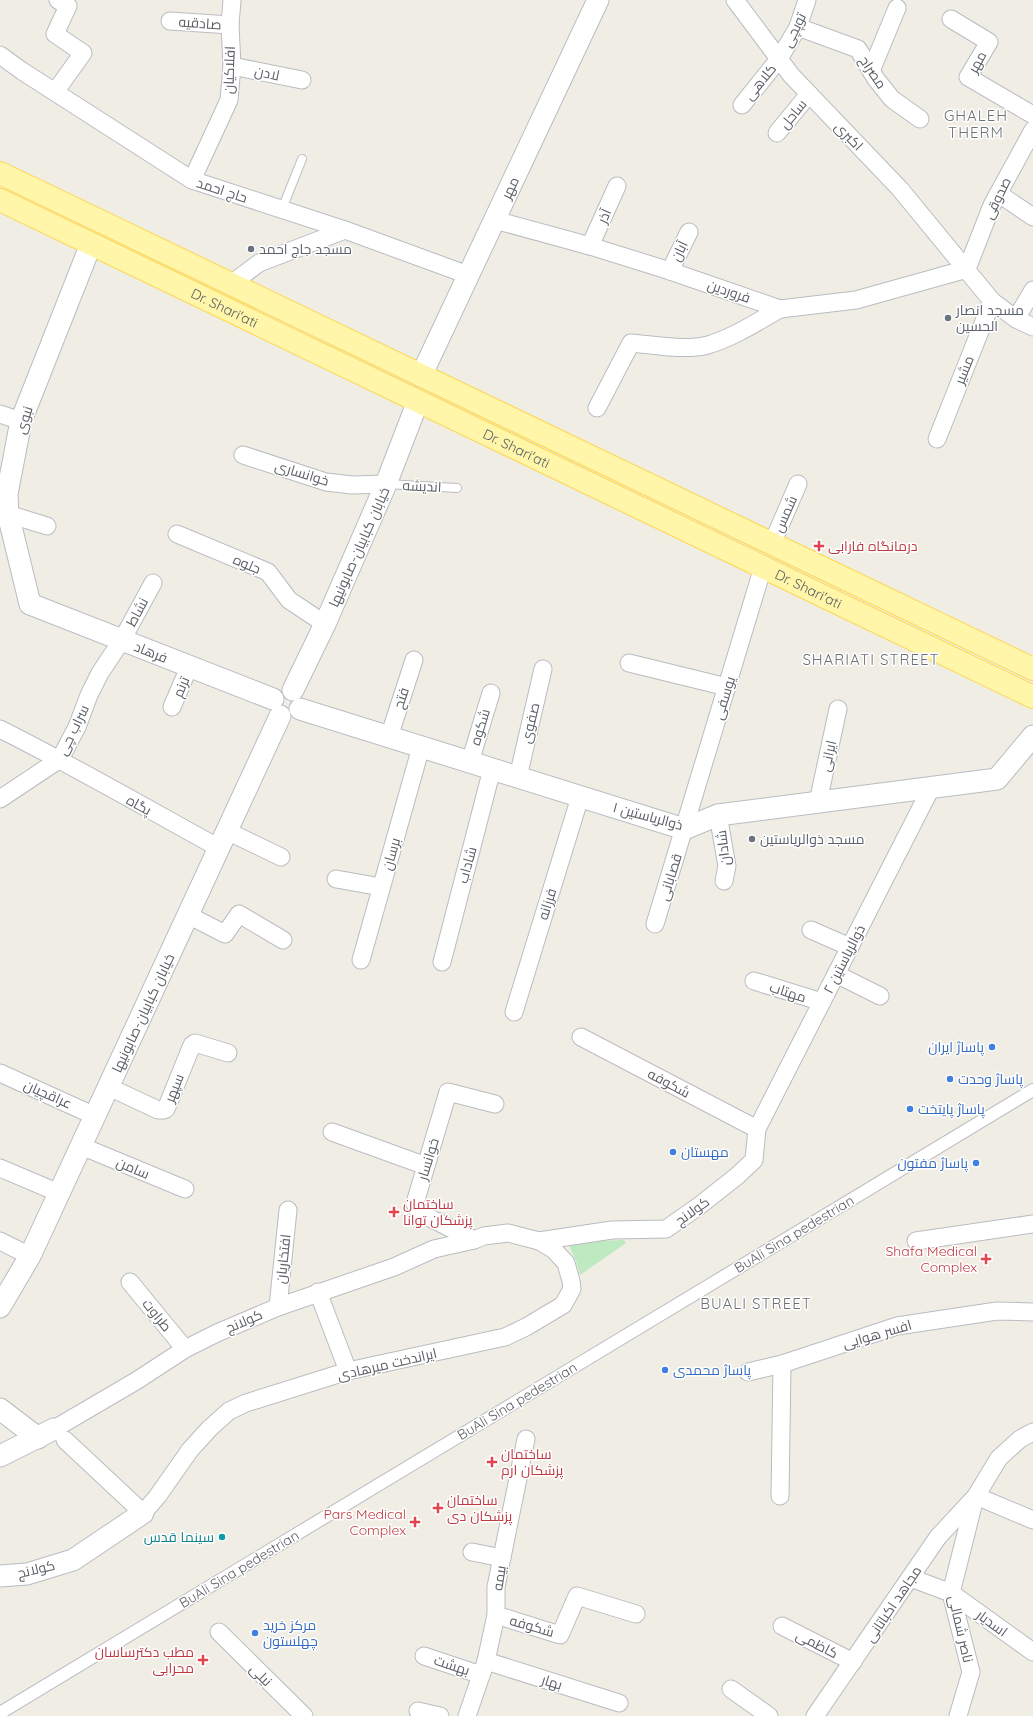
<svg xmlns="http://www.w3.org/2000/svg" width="1033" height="1716" font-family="Quicksand,Cairo,sans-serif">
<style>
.green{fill:#bfe9c1}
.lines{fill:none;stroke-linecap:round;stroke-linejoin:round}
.service-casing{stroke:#b9bcc1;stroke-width:10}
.pedestrian-casing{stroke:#b9bcc1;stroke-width:14}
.minor-casing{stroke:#b9bcc1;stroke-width:19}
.tertiary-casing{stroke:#b9bcc1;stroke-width:23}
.primary-casing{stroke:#fdd651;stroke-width:24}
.service{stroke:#fff;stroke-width:8}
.pedestrian{stroke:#fff;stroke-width:12}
.minor{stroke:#fff;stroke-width:17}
.tertiary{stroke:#fff;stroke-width:21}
.primary{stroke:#fff6aa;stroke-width:22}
.worship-dot{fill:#6b7280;stroke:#fff;stroke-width:1.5}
.health-dot{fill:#e0444e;stroke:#fff;stroke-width:1.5}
.shop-dot{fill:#3f7fe0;stroke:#fff;stroke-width:1.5}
.culture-dot{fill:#0f9aa8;stroke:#fff;stroke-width:1.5}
.labels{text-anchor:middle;stroke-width:3;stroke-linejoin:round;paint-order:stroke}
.street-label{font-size:14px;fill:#5c6066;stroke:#fff}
.worship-label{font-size:14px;fill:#5b616d;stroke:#fff;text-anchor:start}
.health-label{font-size:14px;fill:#be3a42;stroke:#fff;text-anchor:start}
.shop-label{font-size:14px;fill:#366cbe;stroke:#fff;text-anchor:start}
.culture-label{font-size:14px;fill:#0d838f;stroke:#fff;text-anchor:end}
.neighbourhood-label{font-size:15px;letter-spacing:1px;fill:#6d7278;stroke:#fff}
</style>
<rect width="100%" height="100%" fill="#f0eee4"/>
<path class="green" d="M624 1240 626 1243 580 1275 576 1261 568 1243 570 1242Z"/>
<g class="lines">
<g class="service-casing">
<g id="service">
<path d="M282 209 302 159"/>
<path d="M387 484 457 488"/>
</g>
</g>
<g class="pedestrian-casing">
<path id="pedestrian" d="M0 1713 1033 1090"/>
</g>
<g class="minor-casing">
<g id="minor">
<path d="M735 0 791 75 900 189 992 301 1016 319 1033 327"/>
<path d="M951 19 989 42 968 77 1033 115"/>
<path d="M170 21 230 25"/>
<path d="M798 27 858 49 876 79 892 99 920 119"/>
<path d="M0 55 22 71 192 180 345 230 468 275"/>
<path d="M232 66 302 80"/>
<path d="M871 71 897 8"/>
<path d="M55 92 83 53 55 34 68 6 58 0"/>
<path d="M742 105 779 59 798 27 807 0"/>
<path d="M777 133 809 94"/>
<path d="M192 180 229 100 232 66 230 25 232 0"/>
<path d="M999 194 1033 217"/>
<path d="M495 220 590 246 670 271 780 309 856 300 967 269"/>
<path d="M590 246 617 186"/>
<path d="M967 269 992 205 1033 130"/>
<path d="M670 271 689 232"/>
<path d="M231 284 259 263 345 230"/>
<path d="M1016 319 1033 290"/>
<path d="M597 408 631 343C655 345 685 351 708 345 734 337 757 322 780 309"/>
<path d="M0 414 21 421"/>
<path d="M937 439 992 301"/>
<path d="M243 455 326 482 352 485 386 484"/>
<path d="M8 514 47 526"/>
<path d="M177 534 268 572 289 600 325 624"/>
<path d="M772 544 798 484"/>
<path d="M629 663 727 687"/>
<path d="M172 707 189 667"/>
<path d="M0 729C74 766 146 808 219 848"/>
<path d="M389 737 414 660"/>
<path d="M470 762 491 693"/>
<path d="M518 777 543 669"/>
<path d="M0 799 60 759 77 727 89 695 100 673 122 640 153 583"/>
<path d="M818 802 838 709"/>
<path d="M718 815 727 866 724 881"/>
<path d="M227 831 281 857"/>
<path d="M336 879 381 887"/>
<path d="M188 915 225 934 239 914 283 940"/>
<path d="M655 924 763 567"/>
<path d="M811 930 850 947"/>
<path d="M361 960 421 747"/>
<path d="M442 962 492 769"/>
<path d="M836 974 880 996"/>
<path d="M754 981 822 1002"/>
<path d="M514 1012 580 797"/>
<path d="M581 1037 757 1129"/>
<path d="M0 1073 95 1116"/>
<path d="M109 1087 158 1110H164L166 1109 192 1045 195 1043 228 1053"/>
<path d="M332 1132 426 1166"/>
<path d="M81 1146 185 1189"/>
<path d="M0 1168 59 1193"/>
<path d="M474 1240 422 1214 417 1209 415 1203 448 1092 495 1104"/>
<path d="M0 1241 30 1256"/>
<path d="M539 1241 612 1230 666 1229 699 1206 737 1176 754 1160 757 1129 931 788"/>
<path d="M916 1241 1033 1224"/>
<path d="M130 1282 185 1349"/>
<path d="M318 1292 348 1371"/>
<path d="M278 1307 288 1210"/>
<path d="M748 1372 782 1364 897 1326 997 1311 1033 1312"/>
<path d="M54 1429 136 1381 185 1349 217 1333 278 1307 394 1267 434 1249 474 1240 484 1236 508 1233 539 1241 553 1249 566 1263 571 1281 572 1289 563 1305 526 1327 505 1337 348 1371 246 1403 229 1411 210 1428 190 1450 157 1497 143 1513 65 1440"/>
<path d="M780 1496 782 1364"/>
<path d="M976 1496 1033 1520"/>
<path d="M472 1552 502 1558"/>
<path d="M911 1578 951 1593 1033 1652"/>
<path d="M496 1615 560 1635 577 1596 636 1614"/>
<path d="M782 1626 853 1662"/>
<path d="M219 1632 304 1716"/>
<path d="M424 1656 481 1675"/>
<path d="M486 1661 619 1703"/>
<path d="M731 1689 769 1716"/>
<path d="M418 1711 440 1716"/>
<path d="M467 1716 486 1661 496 1615V1587L526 1439"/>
<path d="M815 1716 938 1537 976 1496 999 1458 1020 1439 1033 1432"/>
<path d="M958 1716 971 1672 951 1593 975 1498"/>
</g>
</g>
<g class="tertiary-casing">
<g id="tertiary">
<path d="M91 244 21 421 7 494 8 514 30 604 273 699"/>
<path d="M421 376 598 0"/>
<path d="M293 690 325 624 386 484 418 401"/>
<path d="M300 709 684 829 718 815 997 779 1033 736"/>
<path d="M0 1307 30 1256 280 716"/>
<path d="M0 1409 38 1438"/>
<path d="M0 1456 54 1429"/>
<path d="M0 1576 27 1574 73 1560 143 1513"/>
</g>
</g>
<g class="primary-casing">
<g id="primary">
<path d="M0 173 1033 669"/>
<path id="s1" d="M0 200 1033 697"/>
</g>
</g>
<use href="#service" class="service"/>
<use href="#pedestrian" class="pedestrian"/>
<use href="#minor" class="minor"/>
<use href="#tertiary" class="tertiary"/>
<use href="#primary" class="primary"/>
</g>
<g class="worship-dot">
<circle cx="251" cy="249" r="4"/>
<circle cx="948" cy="318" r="4"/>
<circle cx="752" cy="839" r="4"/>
</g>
<g class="health-dot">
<path d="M817 540h4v4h4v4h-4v4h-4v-4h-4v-4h4z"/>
<path d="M392 1206h4v4h4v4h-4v4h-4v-4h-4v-4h4z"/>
<path d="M984 1253h4v4h4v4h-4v4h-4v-4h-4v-4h4z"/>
<path d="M490 1456h4v4h4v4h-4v4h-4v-4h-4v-4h4z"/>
<path d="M436 1502h4v4h4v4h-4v4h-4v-4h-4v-4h4z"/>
<path d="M413 1516h4v4h4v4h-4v4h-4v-4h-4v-4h4z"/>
<path d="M201 1654h4v4h4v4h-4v4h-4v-4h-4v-4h4z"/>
</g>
<g class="shop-dot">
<circle cx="992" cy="1047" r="4"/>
<circle cx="950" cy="1079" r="4"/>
<circle cx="910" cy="1109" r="4"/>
<circle cx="673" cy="1152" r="4"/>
<circle cx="976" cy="1163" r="4"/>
<circle cx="665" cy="1370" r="4"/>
<circle cx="255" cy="1633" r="4"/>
</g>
<circle class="culture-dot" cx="222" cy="1537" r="4"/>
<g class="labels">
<g class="street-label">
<text transform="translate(200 23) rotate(4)" y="5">صادقیه</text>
<text transform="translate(794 30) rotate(-64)" y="5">توپچی</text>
<text transform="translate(977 62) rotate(-61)" y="5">مهر</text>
<text transform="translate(229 70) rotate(-88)" y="5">افلاکیان</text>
<text transform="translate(873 72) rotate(56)" y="5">مصراح</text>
<text transform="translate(267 73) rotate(12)" y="5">لادن</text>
<text transform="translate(760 82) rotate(-51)" y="5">کلاهی</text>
<text transform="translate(793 114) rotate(-50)" y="5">ساحل</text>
<text transform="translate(849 136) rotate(46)" y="5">اکبری</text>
<text transform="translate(510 188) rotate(-65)" y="5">مهر</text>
<text transform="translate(222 190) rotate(18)" y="5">حاج احمد</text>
<text transform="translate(997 198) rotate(-64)" y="5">صدوقی</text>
<text transform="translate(604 216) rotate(-66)" y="5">آذر</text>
<text transform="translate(679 251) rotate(-64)" y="5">آبان</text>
<text transform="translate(729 291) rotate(19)" y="5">فروردین</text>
<text dy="5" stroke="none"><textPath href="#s1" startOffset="249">Dr. Shari'ati</textPath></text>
<text transform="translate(964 370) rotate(-68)" y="5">مشیر</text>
<text transform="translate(24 420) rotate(-73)" y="5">نبوی</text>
<text dy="5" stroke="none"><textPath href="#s1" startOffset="573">Dr. Shari'ati</textPath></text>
<text transform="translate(302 473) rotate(17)" y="5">خوانساری</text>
<text transform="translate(422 486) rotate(3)" y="5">اندیشه</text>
<text transform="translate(785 514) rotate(-66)" y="5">شمس</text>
<text transform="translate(359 547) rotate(-66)" y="5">خیابان کبابیان-صابونیها</text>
<text transform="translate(247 564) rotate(23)" y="5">جلوه</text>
<text dy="5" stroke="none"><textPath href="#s1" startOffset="897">Dr. Shari'ati</textPath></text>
<text transform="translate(137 612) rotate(-62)" y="5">نشاط</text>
<text transform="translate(151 652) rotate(22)" y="5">فرهاد</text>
<text transform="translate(181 687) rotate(-67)" y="5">ترنم</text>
<text transform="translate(401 698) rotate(-72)" y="5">فتح</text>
<text transform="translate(724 698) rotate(-73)" y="5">یوسفی</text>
<text transform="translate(530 723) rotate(-77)" y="5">صفوی</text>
<text transform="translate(480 727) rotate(-73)" y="5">شکوه</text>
<text transform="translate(73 730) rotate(-64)" y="5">سراب چی</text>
<text transform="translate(828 756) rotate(-78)" y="5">ایرانی</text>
<text transform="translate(139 805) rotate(29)" y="5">پگاه</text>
<text transform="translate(648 816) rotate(15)" y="5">ذوالریاستین ۱</text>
<text transform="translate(723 848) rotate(-97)" y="5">شادان</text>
<text transform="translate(391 854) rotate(-74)" y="5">برسان</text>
<text transform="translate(467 865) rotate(-75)" y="5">شاداب</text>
<text transform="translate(670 877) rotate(-73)" y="5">قصابانی</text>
<text transform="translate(547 904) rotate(-73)" y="5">فرزانه</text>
<text transform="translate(844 959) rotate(-63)" y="5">ذوالریاستین ۲</text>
<text transform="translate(788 992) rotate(18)" y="5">مهتاب</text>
<text transform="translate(143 1013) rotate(-65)" y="5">خیابان کبابیان-صابونیها</text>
<text transform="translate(669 1083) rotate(28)" y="5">شکوفه</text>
<text transform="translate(174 1088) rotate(-68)" y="5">سپهر</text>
<text transform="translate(48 1094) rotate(24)" y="5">عراقچیان</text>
<text transform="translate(428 1159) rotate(-73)" y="5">خوانسار</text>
<text transform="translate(133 1168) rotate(23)" y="5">سامن</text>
<text transform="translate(692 1211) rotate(-36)" y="5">کولانج</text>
<text transform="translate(794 1234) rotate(-31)" y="5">BuAli Sina pedestrian</text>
<text transform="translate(283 1259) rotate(-84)" y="5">افتخاریان</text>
<text transform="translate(157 1315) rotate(51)" y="5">طراوت</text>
<text transform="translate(244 1321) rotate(-23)" y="5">کولانج</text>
<text transform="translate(877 1334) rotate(-16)" y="5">افسر هوایی</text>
<text transform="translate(387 1364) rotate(-13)" y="5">ایراندخت میرهادی</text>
<text transform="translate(517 1401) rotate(-31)" y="5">BuAli Sina pedestrian</text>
<text transform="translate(36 1569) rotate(-13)" y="5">کولانج</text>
<text transform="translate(239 1569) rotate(-31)" y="5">BuAli Sina pedestrian</text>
<text transform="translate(499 1578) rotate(-81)" y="5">بیمه</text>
<text transform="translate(893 1604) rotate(-56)" y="5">مجاهد اکباتانی</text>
<text transform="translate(992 1623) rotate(36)" y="5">اسدیار</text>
<text transform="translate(532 1626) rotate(16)" y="5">شکوفه</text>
<text transform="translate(961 1629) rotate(77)" y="5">ناصر شمالی</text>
<text transform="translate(817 1644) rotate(27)" y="5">کاظمی</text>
<text transform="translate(452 1665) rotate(18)" y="5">بهشت</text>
<text transform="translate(261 1675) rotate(45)" y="5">نیلی</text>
<text transform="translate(552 1682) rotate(17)" y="5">بهار</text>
</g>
<g class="worship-label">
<text x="259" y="254">مسجد جاج احمد</text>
<text x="956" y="315">مسجد انصار<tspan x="956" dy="16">الحسین</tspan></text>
<text x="760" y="844">مسجد ذوالریاستین</text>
</g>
<g class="health-label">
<text x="828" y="551">درمانگاه فارابی</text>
<text x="403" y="1209">ساختمان<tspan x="403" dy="16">پزشکان توانا</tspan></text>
<text x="977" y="1256" text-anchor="end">Shafa Medical<tspan x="977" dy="16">Complex</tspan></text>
<text x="501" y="1459">ساختمان<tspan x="501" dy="16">پزشکان ارم</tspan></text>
<text x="447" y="1505">ساختمان<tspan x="447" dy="16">پزشکان دی</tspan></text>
<text x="406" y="1519" text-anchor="end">Pars Medical<tspan x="406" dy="16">Complex</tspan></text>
<text x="194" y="1657" text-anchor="end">مطب دکترساسان<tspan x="194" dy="16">محرابی</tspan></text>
</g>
<g class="shop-label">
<text x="984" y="1052" text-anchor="end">پاساژ ایران</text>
<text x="958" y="1084">پاساژ وحدت</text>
<text x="918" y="1114">پاساژ پایتخت</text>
<text x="681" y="1157">مهستان</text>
<text x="968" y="1168" text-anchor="end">پاساژ مفتون</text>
<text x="673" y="1375">پاساژ محمدی</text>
<text x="263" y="1630">مرکز خرید<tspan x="263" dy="16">چهلستون</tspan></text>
</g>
<g class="culture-label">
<text x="214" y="1542">سینما قدس</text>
</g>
<g class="neighbourhood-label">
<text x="976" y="121">GHALEH<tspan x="976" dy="17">THERM</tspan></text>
<text x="871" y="665">SHARIATI STREET</text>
<text x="756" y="1309">BUALI STREET</text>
</g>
</g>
</svg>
